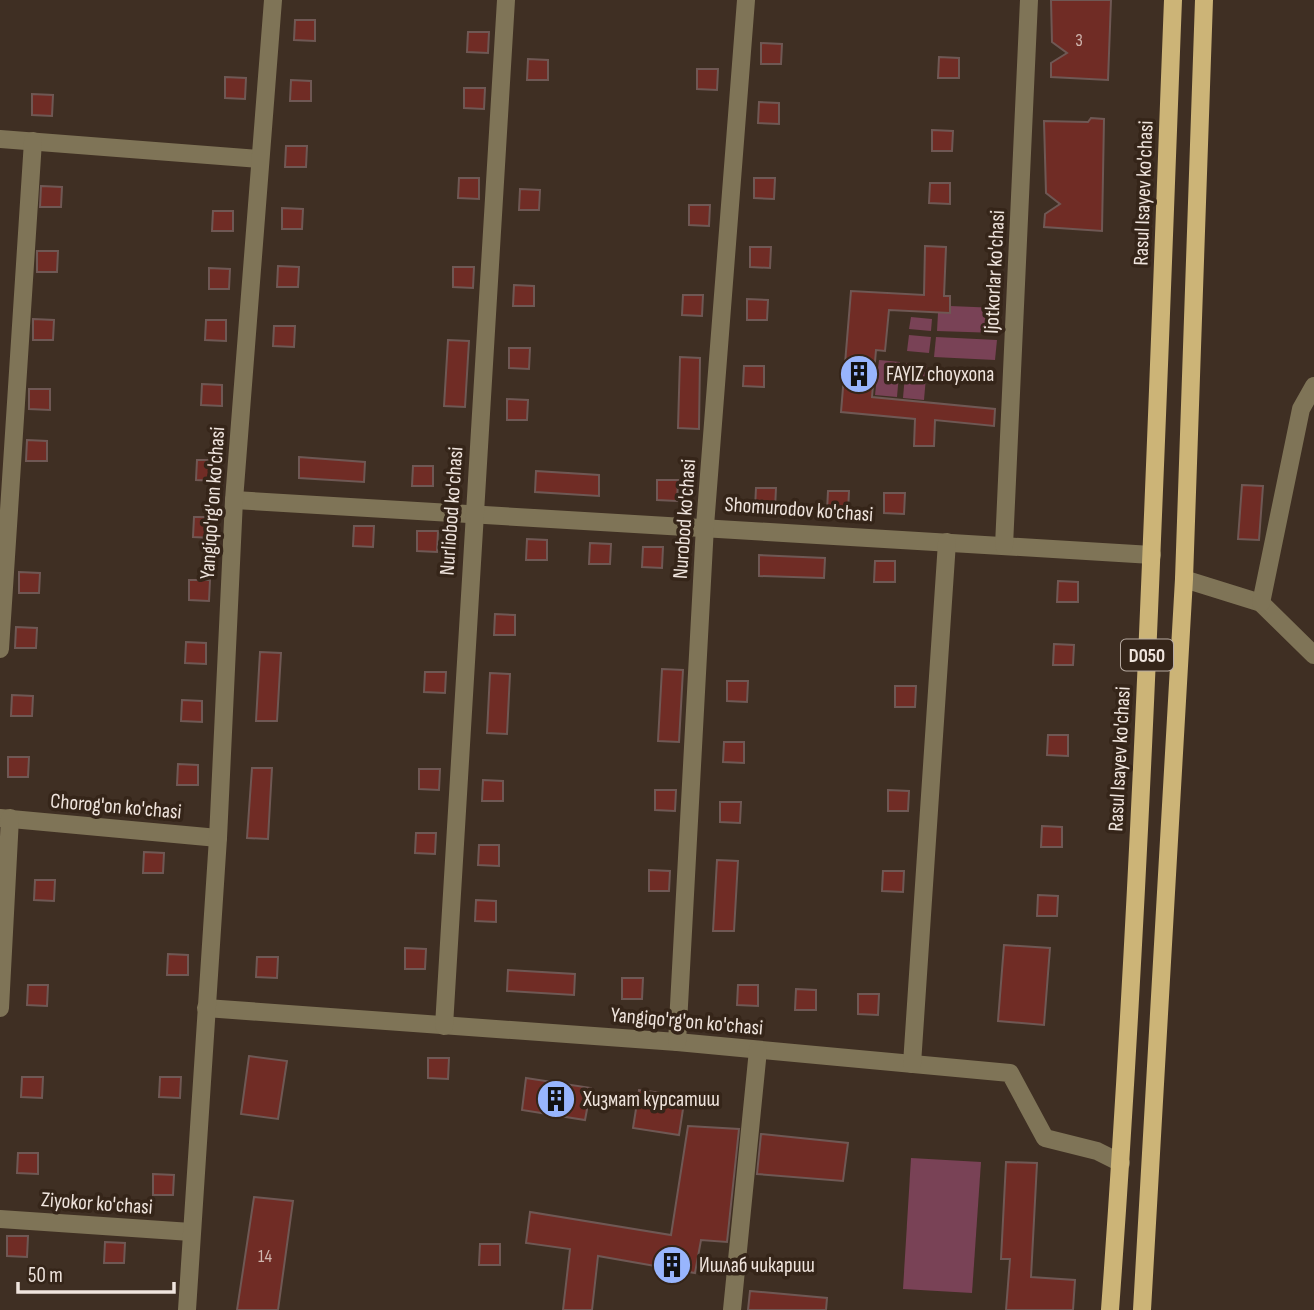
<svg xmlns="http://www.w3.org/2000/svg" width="1314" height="1310" font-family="'Sofia Sans Condensed',sans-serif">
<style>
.green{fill:#794256}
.building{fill:#702c25;stroke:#6f5854;stroke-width:2}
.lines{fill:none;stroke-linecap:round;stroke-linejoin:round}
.minor{stroke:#7f7457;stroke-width:18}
.major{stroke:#ccb477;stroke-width:18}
.labels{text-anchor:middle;stroke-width:7;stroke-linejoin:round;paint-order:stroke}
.number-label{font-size:18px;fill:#cfb6af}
.shield{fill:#352519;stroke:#b7aba2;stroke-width:2}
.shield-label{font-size:19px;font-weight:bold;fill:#efe4dd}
.street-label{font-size:21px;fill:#efe4dd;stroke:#352519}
.poi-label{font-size:21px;fill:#efe4dd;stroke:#352519;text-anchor:start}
</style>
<rect width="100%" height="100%" fill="#3f2f23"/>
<g class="green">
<path d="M950 306 998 308 997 333 937 331 938 313H950Z"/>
<path d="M911 317 932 319 931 331 909 329Z"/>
<path d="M909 335 931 337 929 353 907 351Z"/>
<path d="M936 337 997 340 995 360 934 357Z"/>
<path d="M879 360 900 362 897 397 875 395Z"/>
<path d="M906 363 927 365 924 400 903 398Z"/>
<path d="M911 1158 981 1162 972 1293 903 1289Z"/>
</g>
<g class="building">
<path d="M1051 0H1111L1108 80 1051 77V63L1067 53 1052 42Z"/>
<path d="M295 20H315V41L294 40Z"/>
<path d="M468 32H489L488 53 467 52Z"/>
<path d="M761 43 782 44 781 64H761Z"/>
<path d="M939 57 959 58V78H938Z"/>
<path d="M528 59 548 60V80H527Z"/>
<path d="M697 69H718L717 90 697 89Z"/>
<path d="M225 77 246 78 245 99 225 98Z"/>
<path d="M291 80 311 81V101H290Z"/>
<path d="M464 88H485L484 109 464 108Z"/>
<path d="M32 94 53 95 52 116 32 115Z"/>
<path d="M759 102 779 103V124L758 123Z"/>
<path d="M1091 118 1104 119 1102 231 1044 227 1045 214 1060 204 1046 193 1044 121 1088 122Z"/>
<path d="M932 130 953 131 952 151H932Z"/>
<path d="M286 146H307L306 167H285Z"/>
<path d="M459 178H479V199L458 198Z"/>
<path d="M754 178H775L774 199 754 198Z"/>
<path d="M930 183H950V204L929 203Z"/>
<path d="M41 186 62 187 61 207H40Z"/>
<path d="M520 189 540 190 539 210H519Z"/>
<path d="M689 205H710L709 226 689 225Z"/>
<path d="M282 208 303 209 302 229H282Z"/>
<path d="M213 211H233V231H212Z"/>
<path d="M925 246 946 247 944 296H950V313L889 310 885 351 876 350 872 397 995 409 994 426 935 420 934 446H914L915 419 841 412 851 291 924 295Z"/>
<path d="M750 247H771L770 268 750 267Z"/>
<path d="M37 251H58L57 272H37Z"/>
<path d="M278 266 299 267 298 287H277Z"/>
<path d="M453 267H474L473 288 453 287Z"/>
<path d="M209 268 230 269 229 289H209Z"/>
<path d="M514 285 534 286V306H513Z"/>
<path d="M683 295H703L702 316 682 315Z"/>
<path d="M747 299 768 300 767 320H747Z"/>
<path d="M33 319 54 320 53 340H33Z"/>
<path d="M206 320H226V341L205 340Z"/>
<path d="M274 326H295L294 347 273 346Z"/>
<path d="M448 340 469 341 465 407 444 406Z"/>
<path d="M509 348H530L529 369 509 368Z"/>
<path d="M680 357 700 358 699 429 678 428Z"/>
<path d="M744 366H764V387L743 386Z"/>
<path d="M202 384 222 385V406L201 405Z"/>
<path d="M29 389H50V410L29 409Z"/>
<path d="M507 399 528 400 527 420H507Z"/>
<path d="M27 440 47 441V461H26Z"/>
<path d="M299 457 365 462 364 482 299 478Z"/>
<path d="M197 460H218L217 481 196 480Z"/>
<path d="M413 466H433V486H412Z"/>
<path d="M536 471 599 475V496L535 492Z"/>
<path d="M657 480H678L677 501 657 500Z"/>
<path d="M1242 485 1263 486 1259 540 1238 539Z"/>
<path d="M756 488H776L775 509 755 508Z"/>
<path d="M828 491H849L848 512 827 511Z"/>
<path d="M884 493H905L904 514 884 513Z"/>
<path d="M194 517H214V538L193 537Z"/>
<path d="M354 526H374L373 547 353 546Z"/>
<path d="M417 531H438L437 552 417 551Z"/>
<path d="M527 539 547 540V560H526Z"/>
<path d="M590 543 611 544 610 564H589Z"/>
<path d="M643 547H663L662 568 642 567Z"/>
<path d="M759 555 825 558 824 578 759 576Z"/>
<path d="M875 561H895V582H874Z"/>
<path d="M19 572 40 573 39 593H19Z"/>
<path d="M189 580H210L209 601 189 600Z"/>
<path d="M1058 581 1078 582V602H1057Z"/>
<path d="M495 614 515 615V635H494Z"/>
<path d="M16 627 37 628 36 648H15Z"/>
<path d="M186 642 206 643V664L185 663Z"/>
<path d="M1054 644 1074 645 1073 665H1053Z"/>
<path d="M260 652 281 653 277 721H256Z"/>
<path d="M662 669 683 670 679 742 658 741Z"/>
<path d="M425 672H446L445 693 424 692Z"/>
<path d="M490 673 510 674 507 734 487 733Z"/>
<path d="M727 681H748L747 702 727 701Z"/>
<path d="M895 686H916L915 707H895Z"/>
<path d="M12 695 33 696 32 716H11Z"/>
<path d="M182 700 202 701V722L181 721Z"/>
<path d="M1048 735H1068V756L1047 755Z"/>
<path d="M724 742H744V763L723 762Z"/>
<path d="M8 757H29L28 777H8Z"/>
<path d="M178 764 198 765V785H177Z"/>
<path d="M252 768H272L268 839 247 838Z"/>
<path d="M419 769H440L439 790 419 789Z"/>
<path d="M483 780 503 781V801H482Z"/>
<path d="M655 790H676L675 811 655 810Z"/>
<path d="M888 790 909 791 908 811H888Z"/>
<path d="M720 802H741L740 823 720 822Z"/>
<path d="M1042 826 1062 827V847H1041Z"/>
<path d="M416 833H436L435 854 415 853Z"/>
<path d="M479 845H499V866L478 865Z"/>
<path d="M144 852 164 853 163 873H143Z"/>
<path d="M717 860 738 861 734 931H713Z"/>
<path d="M649 870 670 871 669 891H649Z"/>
<path d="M883 871H904L903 892 882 891Z"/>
<path d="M35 880H55L54 901 34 900Z"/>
<path d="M1038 895 1058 896 1057 916H1037Z"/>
<path d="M476 900 496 901V922L475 921Z"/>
<path d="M1004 945 1050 948 1044 1025 998 1021Z"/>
<path d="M405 948 426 949 425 969H405Z"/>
<path d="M168 954 188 955V975H167Z"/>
<path d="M257 957H278L277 978 256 977Z"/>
<path d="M508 970 575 974 574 995 507 991Z"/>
<path d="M622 978H643L642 999H622Z"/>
<path d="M28 985H48L47 1006 27 1005Z"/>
<path d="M738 985H758V1006L737 1005Z"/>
<path d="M796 989 816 990V1010H795Z"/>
<path d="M858 994H879L878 1015 858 1014Z"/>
<path d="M249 1056 287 1061 278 1119 241 1114Z"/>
<path d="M428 1058H449L448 1079 428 1078Z"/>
<path d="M22 1077H43L42 1098 21 1097Z"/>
<path d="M160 1077H181L180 1098 159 1097Z"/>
<path d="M526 1078 591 1088 585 1120 522 1110Z"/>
<path d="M639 1090 685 1096 679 1135 633 1128Z"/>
<path d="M688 1126 739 1129 727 1242 701 1240 695 1273 598 1256 592 1310H563L570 1249 526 1243 530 1212 671 1235Z"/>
<path d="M761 1134 848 1143 843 1181 757 1174Z"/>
<path d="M18 1153H38V1174L17 1173Z"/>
<path d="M1006 1162 1037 1163 1031 1277 1075 1280 1073 1310H1006L1010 1259H1001Z"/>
<path d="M153 1174 174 1175 173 1195H153Z"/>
<path d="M254 1197 293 1201 278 1310H237Z"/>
<path d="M7 1236H28L27 1257 7 1256Z"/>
<path d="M105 1242 125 1243 124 1263H104Z"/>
<path d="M480 1244H500V1265H479Z"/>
<path d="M750 1291 827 1298 826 1310H748Z"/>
</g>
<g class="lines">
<g class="minor">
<path d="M0 139 260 159"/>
<path d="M234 500 1152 555"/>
<path d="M1004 546 1029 0"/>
<path d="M1184 579 1261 603 1314 655"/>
<path d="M1261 603 1301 409 1314 386"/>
<path d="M0 649 33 141"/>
<path d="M0 818 218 838"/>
<path d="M0 1008 10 818"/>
<path d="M206 1008 677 1042 1010 1073 1045 1138 1097 1151 1121 1163"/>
<path d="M444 1026 506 0"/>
<path d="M677 1042 705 526 746 0"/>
<path d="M912 1064 947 542"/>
<path d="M0 1219 191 1232"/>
<path d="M187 1310 218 838 234 500 273 0"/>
<path d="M732 1310 758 1050"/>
</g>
<g class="major">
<path d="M1110 1310C1142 874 1156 437 1173 0"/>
<path d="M1142 1310 1184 579 1204 0"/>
</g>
</g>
<defs>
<g id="building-disc" transform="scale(2.0125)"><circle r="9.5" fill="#98b5fd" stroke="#352519"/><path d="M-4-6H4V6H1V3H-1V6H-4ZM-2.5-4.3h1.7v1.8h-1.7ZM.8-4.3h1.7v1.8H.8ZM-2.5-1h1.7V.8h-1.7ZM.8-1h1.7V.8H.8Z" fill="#111"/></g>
</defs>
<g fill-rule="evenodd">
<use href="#building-disc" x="859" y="374"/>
<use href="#building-disc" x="556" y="1099"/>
<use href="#building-disc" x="672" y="1265"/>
</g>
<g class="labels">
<g class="number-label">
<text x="1079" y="46">3</text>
<text x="265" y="1262">14</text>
</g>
<rect class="shield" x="1121" y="639.5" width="52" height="31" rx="5"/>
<g class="shield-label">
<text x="1147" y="662">D050</text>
</g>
<g class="street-label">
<text transform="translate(1143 193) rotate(-88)" y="7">Rasul Isayev ko'chasi</text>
<text transform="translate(994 272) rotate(-87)" y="7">Ijotkorlar ko'chasi</text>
<text transform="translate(212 503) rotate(-86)" y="7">Yangiqo'rg'on ko'chasi</text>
<text transform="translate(799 509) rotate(4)" y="7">Shomurodov ko'chasi</text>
<text transform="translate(451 511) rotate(-86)" y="7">Nurliobod ko'chasi</text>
<text transform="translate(684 519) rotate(-86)" y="7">Nurobod ko'chasi</text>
<text transform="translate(1119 759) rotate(-87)" y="7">Rasul Isayev ko'chasi</text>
<text transform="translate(116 806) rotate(5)" y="7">Chorog'on ko'chasi</text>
<text transform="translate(687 1021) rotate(5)" y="7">Yangiqo'rg'on ko'chasi</text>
<text transform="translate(97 1203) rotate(4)" y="7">Ziyokor ko'chasi</text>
</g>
<g class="poi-label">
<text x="886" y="381">FAYIZ choyxona</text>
<text x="583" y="1106">Хизмат курсатиш</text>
<text x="699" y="1272">Ишлаб чикариш</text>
</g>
</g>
<path d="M18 1282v10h156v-10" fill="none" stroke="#efe4dd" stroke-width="3.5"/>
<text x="28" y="1282" font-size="21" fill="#efe4dd" stroke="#352519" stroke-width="5" paint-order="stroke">50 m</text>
</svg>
